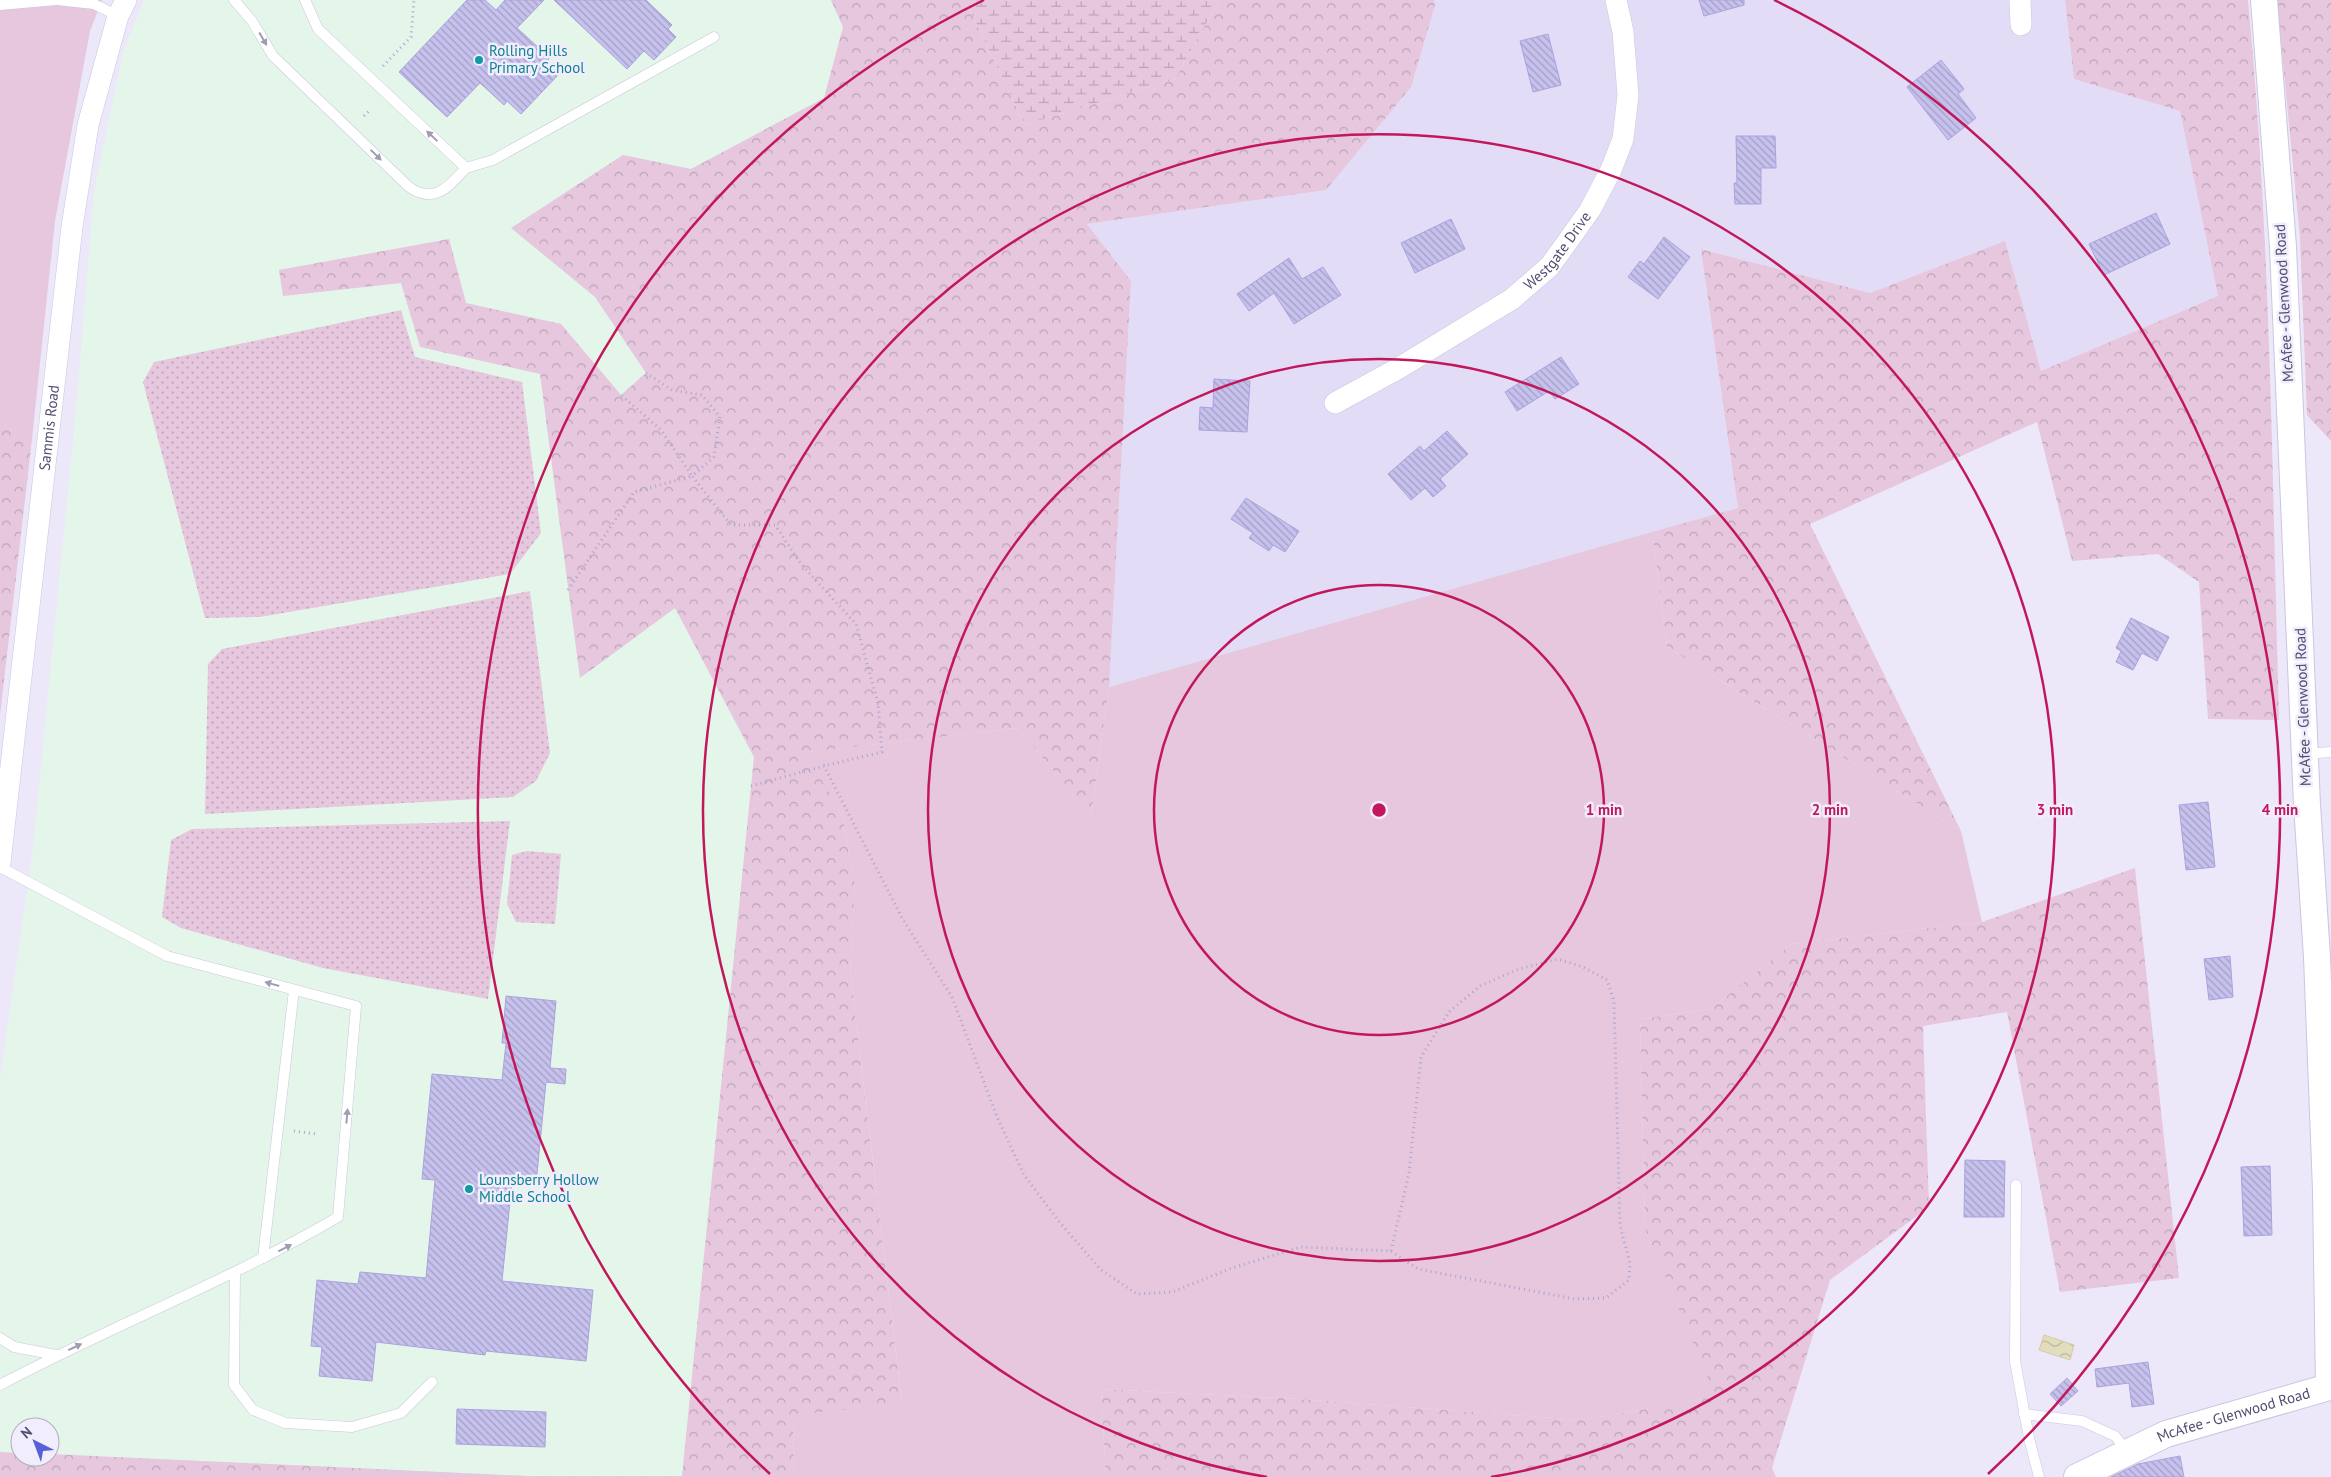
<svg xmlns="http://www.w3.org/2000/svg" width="2331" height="1477" font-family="'PT Sans',sans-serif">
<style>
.residential{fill:#e3dcf6}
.education{fill:#e4f6ea}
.grass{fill:#e6c7dd}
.forest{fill:url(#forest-crowns)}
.wetland{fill:url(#wetland-marsh)}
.park{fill:url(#park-dots)}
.water{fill:url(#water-waves);stroke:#d3cda5}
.building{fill:url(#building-back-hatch);stroke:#a9a3de}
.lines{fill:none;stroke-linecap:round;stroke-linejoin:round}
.service-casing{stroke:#cac6e0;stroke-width:11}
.minor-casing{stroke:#cac6e0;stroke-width:22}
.tertiary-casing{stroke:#cac6e0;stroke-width:28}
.path{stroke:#a9a5d2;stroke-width:3;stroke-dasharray:1 4;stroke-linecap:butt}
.service{stroke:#fff;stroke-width:10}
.minor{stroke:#fff;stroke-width:21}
.tertiary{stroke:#fff;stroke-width:26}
.oneway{fill:#9f9eb1}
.ring{fill:none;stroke:#c2185b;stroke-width:2.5}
.culture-dot{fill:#0f9aa8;stroke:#f2edfd;stroke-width:2}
.labels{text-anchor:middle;stroke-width:5;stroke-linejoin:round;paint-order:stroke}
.culture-label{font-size:15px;fill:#0d838f;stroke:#f2edfd;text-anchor:start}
.street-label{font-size:15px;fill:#514e71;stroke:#f2edfd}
.centre{fill:#c2185b;stroke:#f2edfd;stroke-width:2.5}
.ring-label{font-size:15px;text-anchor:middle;font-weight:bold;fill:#c2185b;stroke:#f2edfd;stroke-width:5;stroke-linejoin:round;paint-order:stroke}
</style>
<defs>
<pattern id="forest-crowns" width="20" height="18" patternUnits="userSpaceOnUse" patternTransform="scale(1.25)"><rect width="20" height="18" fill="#e6c7dd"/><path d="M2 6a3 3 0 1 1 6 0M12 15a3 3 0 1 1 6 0" fill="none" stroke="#bda4b8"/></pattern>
<pattern id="wetland-marsh" width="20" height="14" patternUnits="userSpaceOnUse" patternTransform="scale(1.25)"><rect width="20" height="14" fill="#e6c7dd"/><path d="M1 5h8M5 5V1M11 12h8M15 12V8" fill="none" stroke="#bda4b8"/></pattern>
<pattern id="park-dots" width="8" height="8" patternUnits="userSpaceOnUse" patternTransform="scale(1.25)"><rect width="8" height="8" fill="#e6c7dd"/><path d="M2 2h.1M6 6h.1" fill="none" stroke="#bda4b8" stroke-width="1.8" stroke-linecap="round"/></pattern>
<pattern id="water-waves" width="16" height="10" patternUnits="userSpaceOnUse" patternTransform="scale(1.25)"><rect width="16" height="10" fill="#e2ddbd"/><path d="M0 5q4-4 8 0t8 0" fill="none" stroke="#bab59e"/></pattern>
<pattern id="building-back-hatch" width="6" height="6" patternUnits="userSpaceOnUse" patternTransform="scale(1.25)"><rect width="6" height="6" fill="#c6c1ed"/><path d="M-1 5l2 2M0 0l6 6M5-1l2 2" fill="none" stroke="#a39fc4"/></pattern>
</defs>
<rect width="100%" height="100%" fill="#ede7fa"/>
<path class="residential" d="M1434 0H2065L2074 79 2180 111 2218 296 2041 371 2005 241 1870 293 1702 249 1738 508 1109 687 1131 281 1087 224 1326 190 1435 5Z"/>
<path class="education" d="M144 0H831L843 27 824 98 691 169 623 155 512 228 595 297 646 373 621 395 561 324 466 303 449 239 279 270 283 296 401 283 421 347 540 373 580 677 675 608 754 758 682 1476H529L50 1454V1427H20V1453L0 1452V1079L33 848 77 398 94 191 123 53Z"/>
<g class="grass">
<path d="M0 0H102L90 31 55 221 31 448 0 420Z"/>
<path d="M1652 532 1667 647 1961 831 1982 922 1791 944 1711 1009 1640 1019 1645 1229 1717 1397 1581 1420 1299 1399 1101 1389 1106 1477H794L793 1415 902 1403 850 971 855 884 843 818 807 752 1018 728 1091 816 1109 687Z"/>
</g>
<g class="forest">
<path d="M831 0H965L1025 125 1175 79 1219 0H1434L1435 5 1411 87 1326 190 1087 224 1131 281 1109 687 1091 816 1018 728 808 752 843 818 855 884 850 971 902 1404 793 1415 794 1477H0V1452L20 1453V1457H50V1454L529 1476H682L754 757 675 608 580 678 540 374 420 347 401 283 283 296 279 270 449 239 466 303 561 324 621 395 646 373 595 297 511 228 623 155 691 169 824 98 843 27Z"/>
<path d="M2065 0H2248C2271 239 2272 480 2279 720L2208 719 2199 582 2158 554 2072 561 2037 422 1810 524 1961 831 1667 647 1652 532 1738 508 1701 249 1870 293 2005 241 2041 371 2218 296 2180 111 2074 79Z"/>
<path d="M2277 0H2331V441L2307 415 2300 238Z"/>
<path d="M0 420 31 448 0 715Z"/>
<path d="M2135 868 2179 1278 2060 1292 2007 1012 1923 1026 1929 1207 1830 1280 1772 1468 1776 1477H1106L1101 1389 1299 1399 1581 1420 1716 1397 1645 1229 1640 1019 1711 1009 1791 944 1982 922Z"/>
</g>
<path class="wetland" d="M965 0H1219L1175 79 1025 125Z"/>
<g class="park">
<path d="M401 310 415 357 522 382 541 533 510 574 260 617 205 618 143 382 154 362Z"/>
<path d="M530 591 550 753 536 781 513 797 205 814 208 664 222 649Z"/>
<path d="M510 821 488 999 323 968 181 928 162 917 171 840 192 829Z"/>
<path d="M527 851 561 854 555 924 516 922 507 904 512 855Z"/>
</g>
<path class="water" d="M2044 1335 2074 1345 2070 1360 2039 1350Z"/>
<g class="building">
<path d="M467 0H485L496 10 505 0H544L517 28 550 58 546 62 559 74 521 114 507 101 504 105 480 83 447 117 399 72Z"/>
<path d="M554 0H646L672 25 668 29 676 37 654 60 644 51 627 69Z"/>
<path d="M1699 0H1744V5L1704 16Z"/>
<path d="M1548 34 1561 85 1533 92 1520 41Z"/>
<path d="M1941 60 1964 89 1958 94 1976 118 1948 140 1907 87Z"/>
<path d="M1736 136H1775L1776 168H1761V204H1735L1734 183H1737Z"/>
<path d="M2156 213 2170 244 2104 275 2089 244Z"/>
<path d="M1451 219 1465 249 1415 273 1401 243Z"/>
<path d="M1664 237 1690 257 1658 299 1628 277 1640 261 1644 264Z"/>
<path d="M1289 258 1302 279 1323 267 1341 295 1294 324 1274 293 1249 311 1237 294Z"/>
<path d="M1561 357 1579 384 1555 399 1549 391 1517 411 1505 392Z"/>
<path d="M1214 379 1250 381 1247 432 1199 430 1200 407 1213 408Z"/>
<path d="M1447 431 1468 454 1440 479 1446 486 1433 497 1425 488 1411 500 1388 474 1420 446 1424 451Z"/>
<path d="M1246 498 1299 531 1285 552 1273 545 1269 551 1249 538 1253 533 1231 519Z"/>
<path d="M2131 618 2169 637 2157 661 2142 653 2133 670 2116 662 2121 651 2116 648Z"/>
<path d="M2208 802 2215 867 2186 870 2179 805Z"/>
<path d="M2230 956 2233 997 2209 1000 2204 959Z"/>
<path d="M506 996 556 1001 550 1068 566 1069 565 1084 546 1082 536 1184 512 1182 502 1281 593 1290 586 1361 486 1351 485 1355 376 1342 372 1381 319 1376 322 1347 311 1346 317 1280 358 1284 360 1272 426 1278 435 1180 422 1179 432 1074 502 1080 506 1043H502Z"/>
<path d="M1965 1160 2005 1161 2004 1217H1964Z"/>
<path d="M2270 1166 2272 1235 2244 1236 2241 1167Z"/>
<path d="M2148 1362 2154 1404 2132 1407 2129 1383 2097 1387 2095 1369Z"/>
<path d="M2067 1378 2078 1391 2061 1406 2050 1394Z"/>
<path d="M457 1409 546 1412 545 1447 456 1444Z"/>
<path d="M2180 1456 2184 1477H2111L2138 1464Z"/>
</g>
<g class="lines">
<g class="service-casing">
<g id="service">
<path d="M57 0 94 4 118 16"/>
<path d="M234 0 252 21 273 56 409 187C435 205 449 186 466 168L318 29 305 0"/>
<path d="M0 5 56 0"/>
<path d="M466 168 493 160 714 37"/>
<path d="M2306 754 2331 752"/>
<path d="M0 867 167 956 356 1006 338 1217C229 1281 111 1326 0 1385"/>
<path d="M2016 1185 2015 1361 2029 1438 2039 1477"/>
<path d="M263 1258 294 990"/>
<path d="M235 1273 234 1385 253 1410 285 1423 352 1427 401 1413 432 1382"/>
<path d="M0 1338 14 1347 56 1355"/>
<path d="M2024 1414 2082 1421 2115 1436 2127 1451"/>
</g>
</g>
<g class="minor-casing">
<g id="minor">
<path d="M2020 0 2021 25"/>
<path id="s1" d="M1335 403 1399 368 1512 299 1550 266 1590 210 1611 170 1623 139 1628 95 1623 32 1616 0"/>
<path id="s2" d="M0 863 72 227 88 125 118 16 126 0"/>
</g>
</g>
<g class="tertiary-casing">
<g id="tertiary">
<path id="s3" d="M2077 1477 2166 1434 2329 1387 2326 1190 2317 957 2307 805 2283 247 2264 0"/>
</g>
</g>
<g class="path">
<path d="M383 66 411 37 414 0"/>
<path d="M364 116 371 109"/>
<path d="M646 373 672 390 702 395 720 417 714 457 692 476 731 525H775L801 564 856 624 878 703 882 752 824 766"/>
<path d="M568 590 634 492 692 476 661 430 621 395"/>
<path d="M751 786 824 766 902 918 952 997 997 1117 1024 1175 1061 1224 1101 1270 1137 1294 1172 1292 1232 1268 1301 1247 1391 1251 1418 1269 1575 1299 1606 1298 1629 1280 1630 1263 1620 1226 1614 1001 1607 980 1583 967 1558 959 1519 969 1480 986 1449 1012 1421 1057 1409 1173 1391 1251"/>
<path d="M294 1131 317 1134"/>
</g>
<use href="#service" class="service"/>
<use href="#minor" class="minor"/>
<use href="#tertiary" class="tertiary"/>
</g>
<defs><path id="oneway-solid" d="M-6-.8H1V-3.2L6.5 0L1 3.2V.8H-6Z" transform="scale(1.25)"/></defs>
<g class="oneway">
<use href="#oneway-solid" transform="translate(263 39) rotate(60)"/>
<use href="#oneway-solid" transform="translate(432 136) rotate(-137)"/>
<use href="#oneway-solid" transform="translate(376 155) rotate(44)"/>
<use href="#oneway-solid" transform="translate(272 984) rotate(-164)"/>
<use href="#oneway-solid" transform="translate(347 1116) rotate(-85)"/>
<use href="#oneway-solid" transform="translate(285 1248) rotate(-27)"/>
<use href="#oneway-solid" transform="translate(75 1347) rotate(-25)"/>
</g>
<g class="ring">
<circle cx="1379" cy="810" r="225"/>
<circle cx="1379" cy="810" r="451"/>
<path d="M1267 1477A676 676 0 1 1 1491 1477"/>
<path d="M770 1474A901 901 0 0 1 984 0M1774 0A901 901 0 0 1 1988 1474"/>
</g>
<g class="culture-dot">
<circle cx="479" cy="60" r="5"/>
<circle cx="469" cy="1189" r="5"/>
</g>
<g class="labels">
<g class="culture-label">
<text x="489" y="56">Rolling Hills<tspan x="489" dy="17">Primary School</tspan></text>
<text x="479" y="1185">Lounsberry Hollow<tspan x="479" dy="17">Middle School</tspan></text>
</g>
<g class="street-label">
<text dy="5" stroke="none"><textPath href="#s1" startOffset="272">Westgate Drive</textPath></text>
<text transform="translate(2284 303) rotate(-93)" y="5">McAfee - Glenwood Road</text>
<text dy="5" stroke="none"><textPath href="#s2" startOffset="438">Sammis Road</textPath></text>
<text transform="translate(2303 707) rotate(-92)" y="5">McAfee - Glenwood Road</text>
<text dy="5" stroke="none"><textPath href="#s3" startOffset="169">McAfee - Glenwood Road</textPath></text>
</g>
</g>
<circle cx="1379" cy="810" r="8" class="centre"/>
<g class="ring-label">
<text x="1604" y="815">1 min</text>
<text x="1830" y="815">2 min</text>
<text x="2055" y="815">3 min</text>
<text x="2280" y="815">4 min</text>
</g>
<g transform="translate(35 1442) rotate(318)"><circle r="24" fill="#f2edfd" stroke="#b2adc5"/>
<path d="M0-4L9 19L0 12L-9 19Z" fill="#5860d8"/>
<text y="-8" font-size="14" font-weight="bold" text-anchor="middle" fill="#514e71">N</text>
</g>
</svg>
